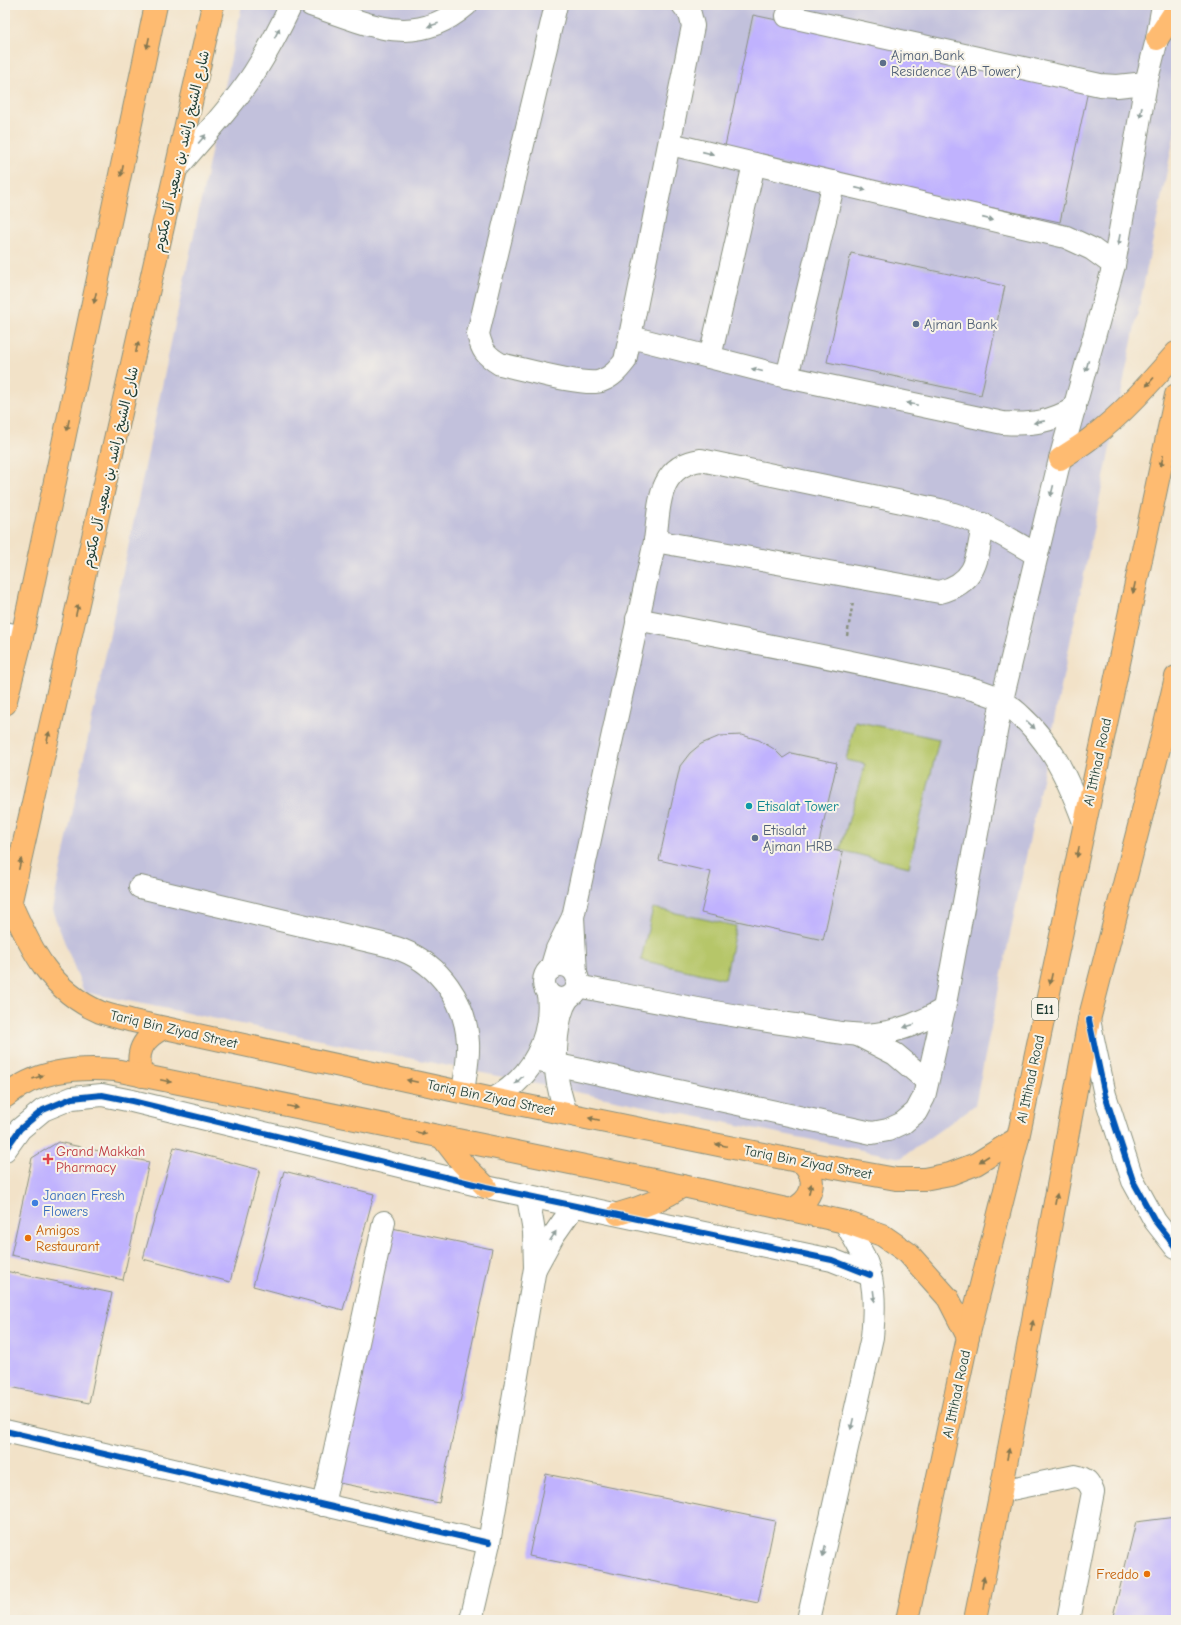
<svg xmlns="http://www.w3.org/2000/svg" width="1181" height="1625" font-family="'Comic Neue','Playpen Sans Arabic',sans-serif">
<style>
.industrial{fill:#c2c1dc}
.green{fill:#b6c669;stroke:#6a824e}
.building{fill:#c0b2fe}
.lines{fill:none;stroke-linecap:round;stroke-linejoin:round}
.minor-casing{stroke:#88907e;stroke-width:24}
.major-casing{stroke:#88907e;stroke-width:24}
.highway-casing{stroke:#88907e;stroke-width:24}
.path{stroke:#88907e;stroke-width:2.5;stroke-dasharray:3 3;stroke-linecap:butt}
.minor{stroke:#fff;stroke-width:22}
.major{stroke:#febb71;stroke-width:22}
.highway{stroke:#febb71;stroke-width:22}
.cycleway-casing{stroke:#f7f3e8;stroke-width:8}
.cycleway{stroke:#0057b8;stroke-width:6}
.oneway{fill:#8f9e9a}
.oneway2{fill:#83764f}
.service-dot{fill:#5c6f8a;stroke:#f7f3e8;stroke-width:1.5}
.culture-dot{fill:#0f9aa8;stroke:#f7f3e8;stroke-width:1.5}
.health-dot{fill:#e0444e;stroke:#f7f3e8;stroke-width:1.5}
.shop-dot{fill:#3f7fe0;stroke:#f7f3e8;stroke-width:1.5}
.food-dot{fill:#e8710a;stroke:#f7f3e8;stroke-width:1.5}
.labels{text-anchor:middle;stroke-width:4;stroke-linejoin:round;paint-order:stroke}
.shield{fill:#f7f3e8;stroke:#60746a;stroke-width:1}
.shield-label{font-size:13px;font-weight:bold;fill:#1f3d34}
.service-label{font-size:14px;fill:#4e5e75;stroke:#f7f3e8;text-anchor:start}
.street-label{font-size:14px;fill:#1f3d34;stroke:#f7f3e8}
.culture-label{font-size:14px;fill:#0d838f;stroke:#f7f3e8;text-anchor:start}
.health-label{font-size:14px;fill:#be3a42;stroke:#f7f3e8;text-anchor:start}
.shop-label{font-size:14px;fill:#366cbe;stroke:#f7f3e8;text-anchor:start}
.food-label{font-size:14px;fill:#c56008;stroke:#f7f3e8;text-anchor:start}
</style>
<rect width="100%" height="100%" fill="#f7f3e8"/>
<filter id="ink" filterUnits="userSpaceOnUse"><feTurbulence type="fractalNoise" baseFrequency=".025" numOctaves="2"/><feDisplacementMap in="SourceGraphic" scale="8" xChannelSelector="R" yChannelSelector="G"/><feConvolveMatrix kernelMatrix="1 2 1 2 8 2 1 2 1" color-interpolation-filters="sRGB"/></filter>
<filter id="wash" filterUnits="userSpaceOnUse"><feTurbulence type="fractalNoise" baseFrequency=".012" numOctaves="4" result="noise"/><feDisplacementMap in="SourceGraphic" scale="16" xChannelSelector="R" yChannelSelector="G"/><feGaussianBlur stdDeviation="0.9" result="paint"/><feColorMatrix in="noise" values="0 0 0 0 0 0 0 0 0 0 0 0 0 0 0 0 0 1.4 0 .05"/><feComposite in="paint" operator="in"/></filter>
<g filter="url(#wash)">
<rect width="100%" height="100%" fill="#f2e2c8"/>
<path class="industrial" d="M242 5H1176V127L975 1105 901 1158 84 992 52 910Z"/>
<g class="green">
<path d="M855 721 939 739 909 867 840 850 865 764 846 760Z"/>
<path d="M653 908 736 926 725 979 641 960Z"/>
</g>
<g id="blocks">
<g class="building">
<path d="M753 15 1089 86 1060 222 724 151Z"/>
<path d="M851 253 1005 286 981 395 827 362Z"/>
<path d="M742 735 759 740 774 749 783 758 791 753 837 763 818 847 843 852 823 940 701 913 711 872 659 860 680 766 690 753 701 744 720 736Z"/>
<path d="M58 1142 149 1162 123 1280 11 1255 32 1158Z"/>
<path d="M174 1147 260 1170 230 1282 143 1259Z"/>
<path d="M284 1171 374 1194 343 1310 253 1286Z"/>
<path d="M392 1228 492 1249 439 1503 339 1483Z"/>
<path d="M5 1271 112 1293 89 1403 5 1386Z"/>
<path d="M546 1474 775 1521 758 1603 529 1556Z"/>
<path d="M1176 1517V1620H1112L1136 1522Z"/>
</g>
</g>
</g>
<g filter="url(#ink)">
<use href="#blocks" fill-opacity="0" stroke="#88907e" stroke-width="1"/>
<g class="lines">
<g class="minor-casing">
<g id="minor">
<path d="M311 5C369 24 413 50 466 5"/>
<path d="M556 5 478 334C482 350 485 355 500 364 520 368 585 387 601 381 612 377 618 370 625 361L693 26 690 14 683 5"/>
<path d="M787 16 1100 85 1117 86 1146 83"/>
<path d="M670 144 1066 237 1092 249 1114 265"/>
<path d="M177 168C203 137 232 107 254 73 268 51 280 28 291 5"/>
<path d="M631 337 787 377 1003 423C1032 425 1050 422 1075 408"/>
<path d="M710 357 754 164"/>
<path d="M787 377 834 182"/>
<path d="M655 541 940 592C978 582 977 558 983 524"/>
<path d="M637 619C730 638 823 655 916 676 938 681 985 689 1003 701 1047 733 1066 773 1084 822"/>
<path d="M5 633 22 637"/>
<path d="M140 887 378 943C386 945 394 947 402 950 440 965 466 1002 468 1043 469 1059 465 1076 463 1092"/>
<circle cx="561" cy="982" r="17"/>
<path d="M551 969 557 949 572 919"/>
<path d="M576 974 573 917 655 541C660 505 657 466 701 460L940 510C978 520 1004 535 1037 555"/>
<path d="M577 986C650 1000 722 1015 795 1025 821 1029 850 1037 876 1034 901 1031 923 1022 944 1009"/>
<path d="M1089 1020 1105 1095 1133 1181 1155 1221 1176 1248"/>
<path d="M858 1035 895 1054 927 1081"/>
<path d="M535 1060 872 1133 888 1130 903 1123 916 1112 924 1097 944 1009 1002 700 1060 459 1114 265 1146 83 1157 39 1163 5"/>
<path d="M493 1099C532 1078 553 1038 548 993"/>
<path d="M566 1113C556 1083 554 1068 557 1036 559 1023 560 1010 568 998"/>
<path d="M5 1150 20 1129 43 1110 72 1098 102 1095 132 1101 486 1187 832 1260 870 1275"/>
<path d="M536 1267 553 1236 574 1206"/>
<path d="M5 1431 489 1543"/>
<path d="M1001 1491 1075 1476C1086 1478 1089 1482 1093 1492L1068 1620"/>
<path d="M323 1505 384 1222"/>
<path d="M471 1620 489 1543 535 1268 534 1232 528 1197"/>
<path d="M808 1620 872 1337C875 1307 876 1276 860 1249 855 1240 850 1231 845 1222"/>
</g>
</g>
<g class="major-casing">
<g id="major">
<path d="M5 704 22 637 156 5"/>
<path d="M11 904C31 950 51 991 100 1012 111 1016 122 1018 133 1021L493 1099 802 1162 896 1179H924L950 1174 976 1164 1018 1138"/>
<path d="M7 918 213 5"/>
<path d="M142 1076C135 1053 142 1038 164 1028"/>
<path d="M5 1097C36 1070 76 1067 115 1070L683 1186 845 1222 882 1235 908 1253 948 1298 968 1337"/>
<path d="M442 1137 462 1163 486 1187"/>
<path d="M791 1210C813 1200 819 1180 802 1162"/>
<path d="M618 1214C641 1208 662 1200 683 1186"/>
</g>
</g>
<g class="highway-casing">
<g id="highway">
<path d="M1157 39 1176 10"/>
<path d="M1060 459C1070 452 1081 446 1091 438 1123 414 1150 383 1176 353"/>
<path d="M907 1620 968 1337 1018 1138 1176 395"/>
<path d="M975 1620 1001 1491 1089 1020 1163 733 1176 677"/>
</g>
</g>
<path class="path" d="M847 636 853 602"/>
<use href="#minor" class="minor"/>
<use href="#major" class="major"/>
<use href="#highway" class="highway"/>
<g class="cycleway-casing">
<g id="cycleway">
<path d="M1089 1020 1105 1095 1133 1181 1155 1221 1176 1248"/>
<path d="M5 1150 20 1129 43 1110 72 1098 102 1095 132 1101 486 1187 832 1260 870 1275"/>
<path d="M5 1431 489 1543"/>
</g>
</g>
<use href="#cycleway" class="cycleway"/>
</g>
<defs><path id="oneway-solid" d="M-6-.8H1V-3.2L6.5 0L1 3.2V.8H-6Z"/></defs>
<g class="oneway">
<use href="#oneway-solid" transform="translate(433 25) rotate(162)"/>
<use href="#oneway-solid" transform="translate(277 33) rotate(-64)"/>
<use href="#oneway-solid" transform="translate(1141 112) rotate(100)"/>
<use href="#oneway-solid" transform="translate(202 139) rotate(-50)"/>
<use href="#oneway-solid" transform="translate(708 153) rotate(13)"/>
<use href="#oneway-solid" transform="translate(861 189) rotate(13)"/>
<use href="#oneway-solid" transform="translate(988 219) rotate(13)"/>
<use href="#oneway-solid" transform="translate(1119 240) rotate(100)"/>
<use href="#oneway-solid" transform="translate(1087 366) rotate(105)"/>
<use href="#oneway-solid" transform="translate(757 370) rotate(-166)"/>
<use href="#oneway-solid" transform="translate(912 404) rotate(-168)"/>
<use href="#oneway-solid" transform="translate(1039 422) rotate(169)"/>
<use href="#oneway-solid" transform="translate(1052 491) rotate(104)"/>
<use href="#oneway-solid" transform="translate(1031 725) rotate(43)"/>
<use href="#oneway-solid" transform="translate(909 1026) rotate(162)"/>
<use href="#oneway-solid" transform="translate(519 1080) rotate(135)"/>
<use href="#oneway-solid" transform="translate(553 1236) rotate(-57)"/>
<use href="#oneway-solid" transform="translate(874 1296) rotate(83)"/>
<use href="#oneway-solid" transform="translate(852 1424) rotate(103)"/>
<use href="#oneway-solid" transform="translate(824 1551) rotate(103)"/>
</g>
<g class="oneway2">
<use href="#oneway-solid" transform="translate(148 43) rotate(102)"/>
<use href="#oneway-solid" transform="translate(122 171) rotate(102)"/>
<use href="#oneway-solid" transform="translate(95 298) rotate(102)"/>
<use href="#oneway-solid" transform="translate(137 347) rotate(-77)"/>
<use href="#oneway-solid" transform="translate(1150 382) rotate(132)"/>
<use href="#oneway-solid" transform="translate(68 425) rotate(102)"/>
<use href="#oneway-solid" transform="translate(1162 461) rotate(102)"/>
<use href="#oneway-solid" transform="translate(1134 588) rotate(102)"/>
<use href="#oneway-solid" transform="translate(77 610) rotate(-77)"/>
<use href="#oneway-solid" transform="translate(48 737) rotate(-77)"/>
<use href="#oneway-solid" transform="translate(1078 852) rotate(102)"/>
<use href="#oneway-solid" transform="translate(20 864) rotate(-77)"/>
<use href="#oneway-solid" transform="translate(1051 979) rotate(102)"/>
<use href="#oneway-solid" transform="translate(38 1077) rotate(-20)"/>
<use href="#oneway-solid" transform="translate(166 1081) rotate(12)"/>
<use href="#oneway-solid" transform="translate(412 1081) rotate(-168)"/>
<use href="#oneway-solid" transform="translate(293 1107) rotate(12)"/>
<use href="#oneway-solid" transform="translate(594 1119) rotate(-168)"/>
<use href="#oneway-solid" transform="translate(421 1133) rotate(12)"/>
<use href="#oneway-solid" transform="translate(721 1145) rotate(-168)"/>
<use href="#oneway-solid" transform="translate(984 1159) rotate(147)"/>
<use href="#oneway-solid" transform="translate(810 1189) rotate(-77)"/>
<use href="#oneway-solid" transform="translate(1056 1199) rotate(-79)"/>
<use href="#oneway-solid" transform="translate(1032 1326) rotate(-79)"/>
<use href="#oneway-solid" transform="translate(1008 1454) rotate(-79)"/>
<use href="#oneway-solid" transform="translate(983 1582) rotate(-79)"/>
</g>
</g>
<g class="service-dot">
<circle cx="883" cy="63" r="4"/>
<circle cx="916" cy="324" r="4"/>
<circle cx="755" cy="838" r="4"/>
</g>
<circle class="culture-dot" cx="749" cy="806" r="4"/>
<path class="health-dot" d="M46 1153h4v4h4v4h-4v4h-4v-4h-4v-4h4z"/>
<circle class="shop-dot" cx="35" cy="1203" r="4"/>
<g class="food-dot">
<circle cx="28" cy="1238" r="4"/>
<circle cx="1147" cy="1574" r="4"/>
</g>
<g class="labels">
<rect class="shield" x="1032" y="998" width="26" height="22" rx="3"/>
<g class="shield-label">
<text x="1045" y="1014">E11</text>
</g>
<g class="service-label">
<text x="891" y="60">Ajman Bank<tspan x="891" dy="16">Residence (AB Tower)</tspan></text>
<text x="924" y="329">Ajman Bank</text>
<text x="763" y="835">Etisalat<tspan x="763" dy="16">Ajman HRB</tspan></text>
</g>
<g class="street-label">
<text transform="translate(181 151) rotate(-77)" y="5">شارع الشيخ راشد بن سعيد آل مكتوم</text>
<text transform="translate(110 467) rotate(-77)" y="5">شارع الشيخ راشد بن سعيد آل مكتوم</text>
<text transform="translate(1097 762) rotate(-78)" y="5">Al Ittihad Road</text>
<text transform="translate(174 1029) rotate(13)" y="5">Tariq Bin Ziyad Street</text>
<text transform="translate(1030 1079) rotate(-78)" y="5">Al Ittihad Road</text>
<text transform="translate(491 1097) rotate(12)" y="5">Tariq Bin Ziyad Street</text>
<text transform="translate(808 1162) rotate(11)" y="5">Tariq Bin Ziyad Street</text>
<text transform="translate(956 1394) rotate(-78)" y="5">Al Ittihad Road</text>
</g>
<g class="culture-label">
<text x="757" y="811">Etisalat Tower</text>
</g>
<g class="health-label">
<text x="56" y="1156">Grand Makkah<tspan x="56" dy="16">Pharmacy</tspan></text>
</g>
<g class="shop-label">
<text x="43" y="1200">Janaen Fresh<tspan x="43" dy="16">Flowers</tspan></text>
</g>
<g class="food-label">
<text x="36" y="1235">Amigos<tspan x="36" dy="16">Restaurant</tspan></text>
<text x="1139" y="1579" text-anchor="end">Freddo</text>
</g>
</g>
<rect width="1181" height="1625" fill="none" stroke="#f7f3e8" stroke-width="20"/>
</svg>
